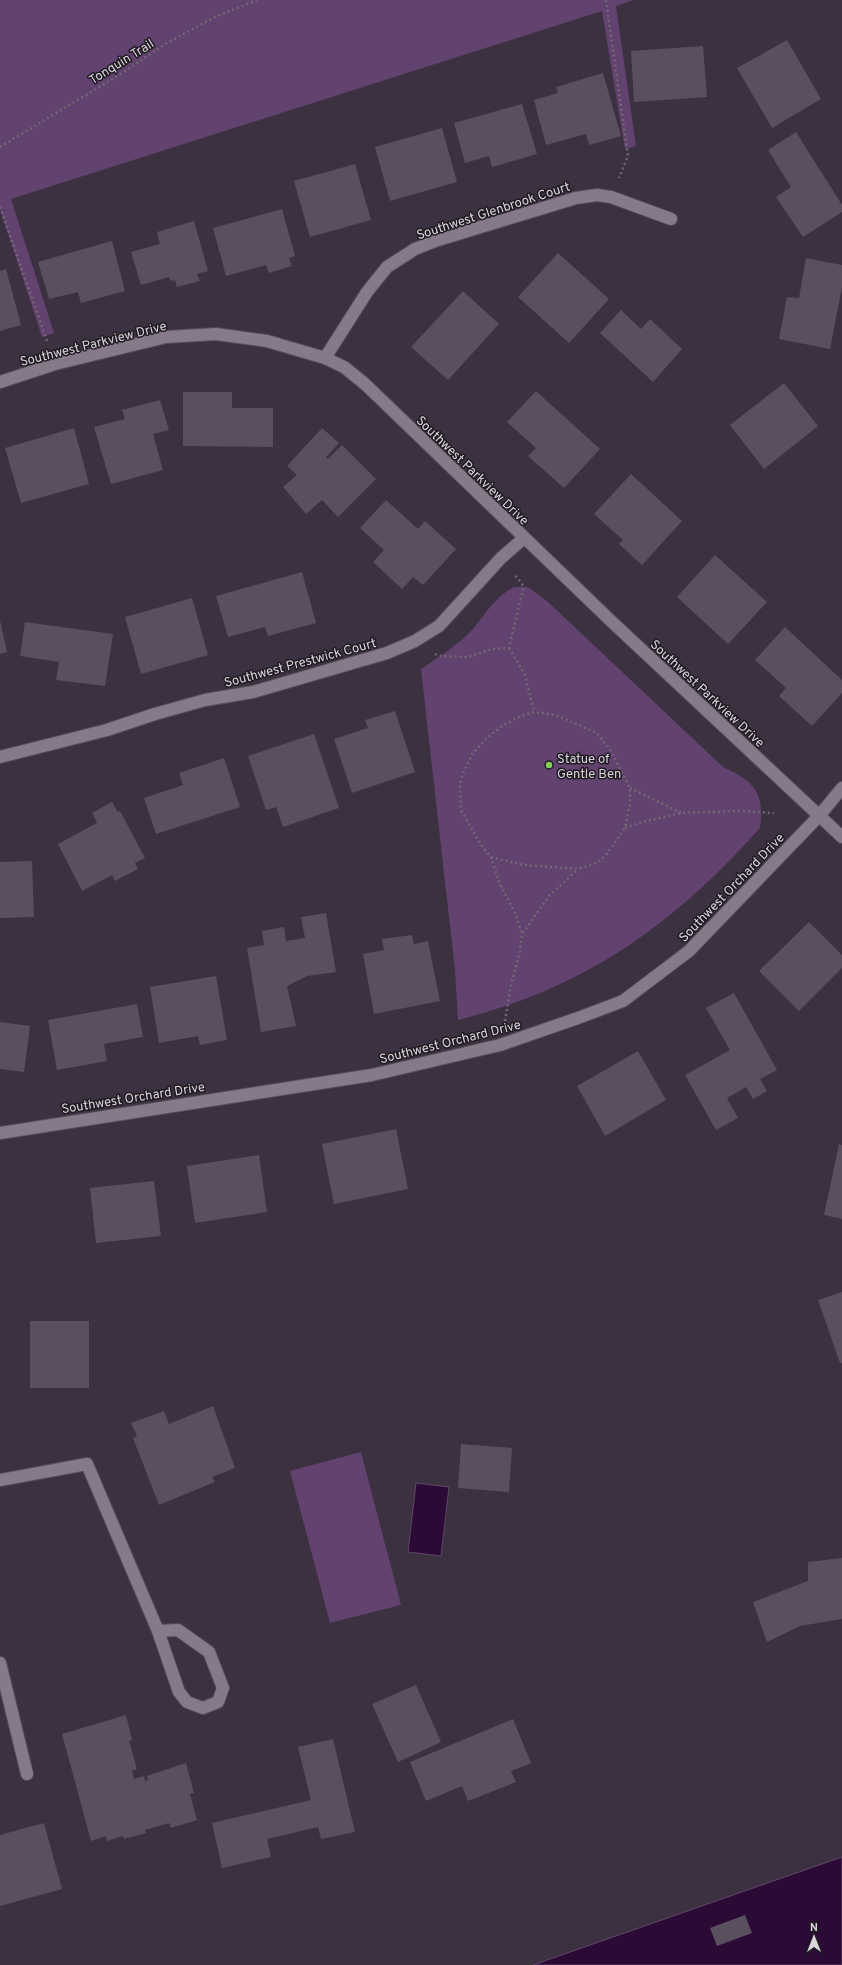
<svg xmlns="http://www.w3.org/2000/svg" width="842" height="1965" font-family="Overpass,sans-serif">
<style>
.green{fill:#62426e}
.water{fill:#2b0b36;stroke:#604768}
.building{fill:#5a4f5f}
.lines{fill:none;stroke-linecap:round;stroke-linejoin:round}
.minor-casing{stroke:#564d59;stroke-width:14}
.path{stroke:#716875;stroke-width:2.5;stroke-dasharray:2 3;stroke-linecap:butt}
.minor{stroke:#85798a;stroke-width:12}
.poi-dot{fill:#7fd052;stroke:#201b22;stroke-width:1.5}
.labels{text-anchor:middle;stroke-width:3;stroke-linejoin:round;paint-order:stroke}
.street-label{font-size:13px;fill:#dad4dd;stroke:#201b22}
.poi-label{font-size:13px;fill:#dad4dd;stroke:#201b22;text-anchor:start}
</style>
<rect width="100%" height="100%" fill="#3c3140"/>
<g class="green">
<path d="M0 0H634L616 6 636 146 625 149 602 11 11 199 54 333 42 337 0 209Z"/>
<path d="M514 587H528L547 601 723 767C754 781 765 793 760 828 673 925 586 988 458 1020L455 970 421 669C439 657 459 644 473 629 486 613 495 597 514 587Z"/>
<path d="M361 1452 401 1605 330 1623 290 1471Z"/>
</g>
<g class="water">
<path d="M416 1483 449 1487 441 1556 408 1552Z"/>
<path d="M842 1857V1965H533Z"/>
</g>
<g class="building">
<path d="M787 40 821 99 772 128 737 68Z"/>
<path d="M703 46 707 97 634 102 631 51Z"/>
<path d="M603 73 621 136 589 145 586 134 546 145 534 100 558 93 556 87Z"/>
<path d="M522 104 537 154 492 167 489 156 465 163 454 123Z"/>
<path d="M442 128 457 182 390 201 375 147Z"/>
<path d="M796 132 842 205V212L803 237 776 197 791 187 768 150Z"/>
<path d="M355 164 371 220 310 237 294 181Z"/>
<path d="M282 209 295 256 289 258 292 266 269 273 266 265 226 276 213 228Z"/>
<path d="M194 221 208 271 197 274 200 281 177 287 175 280 171 281 169 277 141 285 131 252 160 244 157 232Z"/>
<path d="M112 241 125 291 81 303 78 292 49 299 38 262Z"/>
<path d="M558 253 609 299 569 343 518 297Z"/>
<path d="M806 258 842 265V287L830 349 779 339 787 297 799 298Z"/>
<path d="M6 269 21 325 0 331V271Z"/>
<path d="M463 291 499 324 448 380 411 347Z"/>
<path d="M621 310 641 329 650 319 682 349 653 382 600 333Z"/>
<path d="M784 383 818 426 764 469 730 425Z"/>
<path d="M536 391 600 449 564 488 528 456 536 448 507 422Z"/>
<path d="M183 392H232V408H273V447L183 446Z"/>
<path d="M160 400 169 430 153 434 163 470 111 484 94 427 125 419 122 410Z"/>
<path d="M74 428 89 484 21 503 5 448Z"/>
<path d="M322 428 339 443 326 457 328 459 342 445 376 479 338 517 322 500 306 514 283 487 297 475 287 466Z"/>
<path d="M631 474 682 521 642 565 619 544 623 540 594 514Z"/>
<path d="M386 500 418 529 425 521 456 549 423 585 413 577 402 589 373 562 384 550 360 528Z"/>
<path d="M715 555 767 602 728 644 677 597Z"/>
<path d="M302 572 316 623 268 636 265 627 228 637 216 596Z"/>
<path d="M192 598 208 655 141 674 125 617Z"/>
<path d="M0 620 7 652 0 654Z"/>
<path d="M25 622 113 634 105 686 56 680 59 662 20 656Z"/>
<path d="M785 627 842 680V693L812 726 779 696 786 688 755 660Z"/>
<path d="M395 711 415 772 352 793 334 739 368 728 365 720Z"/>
<path d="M314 734 339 808 283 827 276 807 266 810 248 756Z"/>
<path d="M224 758 240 807 156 834 144 798 183 785 179 773Z"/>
<path d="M112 802 118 812 120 811 145 858 135 863 138 869 115 881 112 875 82 891 58 844 97 823 92 813Z"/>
<path d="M32 861 34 917 0 918V862Z"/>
<path d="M326 913 336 972 307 976 287 986 296 1026 261 1032 247 948 264 945 262 931 284 927 286 941 305 938 301 917Z"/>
<path d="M809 922 842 955V968L799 1011 759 971Z"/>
<path d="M412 935 414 944 428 941 440 1001 374 1014 363 954 384 950 382 939Z"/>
<path d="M216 976 227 1040 200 1045 198 1036 159 1043 150 987Z"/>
<path d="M734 993 777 1070 760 1079 767 1091 753 1099 746 1087 727 1098 738 1118 716 1130 685 1075 730 1050 706 1008Z"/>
<path d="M137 1004 143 1037 104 1044 107 1061 57 1070 48 1020Z"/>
<path d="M0 1022 30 1026 24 1072 0 1069Z"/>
<path d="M638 1051 666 1100 605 1136 577 1086Z"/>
<path d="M396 1129 408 1189 334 1204 322 1144Z"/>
<path d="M839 1144 842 1145V1219L824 1215Z"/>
<path d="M259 1155 267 1212 195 1223 187 1166Z"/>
<path d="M154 1181 161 1236 96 1243 90 1188Z"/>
<path d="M842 1292V1363H840L818 1300Z"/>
<rect x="30" y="1321" width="59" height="67"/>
<path d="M213 1406 235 1468 212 1477 215 1482 159 1505 133 1438 137 1436 131 1423 164 1411 169 1424Z"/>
<path d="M461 1444 512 1448 509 1492 458 1488Z"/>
<path d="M842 1558V1619L800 1626 767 1642 753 1602 808 1581V1562Z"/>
<path d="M416 1685 441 1742 398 1762 372 1704Z"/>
<path d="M126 1715 132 1740 129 1741 137 1769 132 1771 134 1779 144 1776 145 1781 148 1780 147 1776 186 1763 194 1793 190 1794 197 1820 171 1828 169 1823 145 1830 146 1833 124 1839 123 1836 107 1841 106 1836 91 1841 62 1734Z"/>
<path d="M513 1719 531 1763 511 1771 516 1782 468 1801 462 1786 426 1801 410 1762Z"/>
<path d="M333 1739 355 1832 321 1839 318 1827 267 1839 271 1857 222 1868 212 1823 311 1800 298 1747Z"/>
<path d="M44 1823 62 1889 0 1906V1835Z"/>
<path d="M745 1915 752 1933 717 1946 710 1928Z"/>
</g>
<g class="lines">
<g class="minor-casing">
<g id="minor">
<path d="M325 358 367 292 387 267 415 249 438 240 576 198 597 195 611 197 671 219"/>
<path d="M0 382 55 364 166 337 216 334 267 341 325 358 344 367 365 384 611 621 842 837"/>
<path d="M0 757 107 730 155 714 205 700 253 692 387 653 415 641 439 626 501 558 524 538"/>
<path d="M0 1133 372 1075 500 1045 578 1018 623 1001 689 951 819 816 842 788"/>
<path d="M0 1480 87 1464 158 1631 179 1692 187 1702 203 1708 218 1702 223 1688 209 1652 178 1630 158 1631"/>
<path d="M0 1663 27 1774"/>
</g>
</g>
<g class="path">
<path d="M606 0 628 156 619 178"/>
<path d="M0 147 119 75 167 43 215 17 257 0"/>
<path d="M0 207 48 344"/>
<path d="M509 648 525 675 534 711"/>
<path d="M435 654 439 656 468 657 492 649 509 648 523 589 522 584 514 574"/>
<path d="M630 788 681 813"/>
<path d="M625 828 642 822 681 813 741 811 774 813"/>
<path d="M491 857 524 865 578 869 598 862 606 855 625 828 630 804V788L611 751 597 733 556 715 534 712 521 716 502 726 486 739 473 753 464 771 460 783 461 810 481 845 491 857 499 882 516 915 522 934"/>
<path d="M505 1021 511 985 520 952 522 934 549 896 578 869"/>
</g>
<use href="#minor" class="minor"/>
</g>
<circle class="poi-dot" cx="549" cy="765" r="4"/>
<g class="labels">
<g class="street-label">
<text transform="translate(121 61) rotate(-32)" y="5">Tonquin Trail</text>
<text transform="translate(493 210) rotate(-18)" y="5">Southwest Glenbrook Court</text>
<text transform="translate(93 343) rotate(-14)" y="5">Southwest Parkview Drive</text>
<text transform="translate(473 470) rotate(44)" y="5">Southwest Parkview Drive</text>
<text transform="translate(300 662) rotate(-15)" y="5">Southwest Prestwick Court</text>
<text transform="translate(708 693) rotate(43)" y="5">Southwest Parkview Drive</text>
<text transform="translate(731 887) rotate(-46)" y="5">Southwest Orchard Drive</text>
<text transform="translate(450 1041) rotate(-14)" y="5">Southwest Orchard Drive</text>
<text transform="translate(133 1097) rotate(-9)" y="5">Southwest Orchard Drive</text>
</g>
<g class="poi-label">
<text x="557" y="763">Statue of<tspan x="557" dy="15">Gentle Ben</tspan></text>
</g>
</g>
<g transform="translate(814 1937)" stroke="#201b22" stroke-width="3" paint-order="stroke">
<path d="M0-3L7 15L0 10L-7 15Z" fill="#dad4dd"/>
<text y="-6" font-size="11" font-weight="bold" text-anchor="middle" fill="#dad4dd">N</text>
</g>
</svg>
